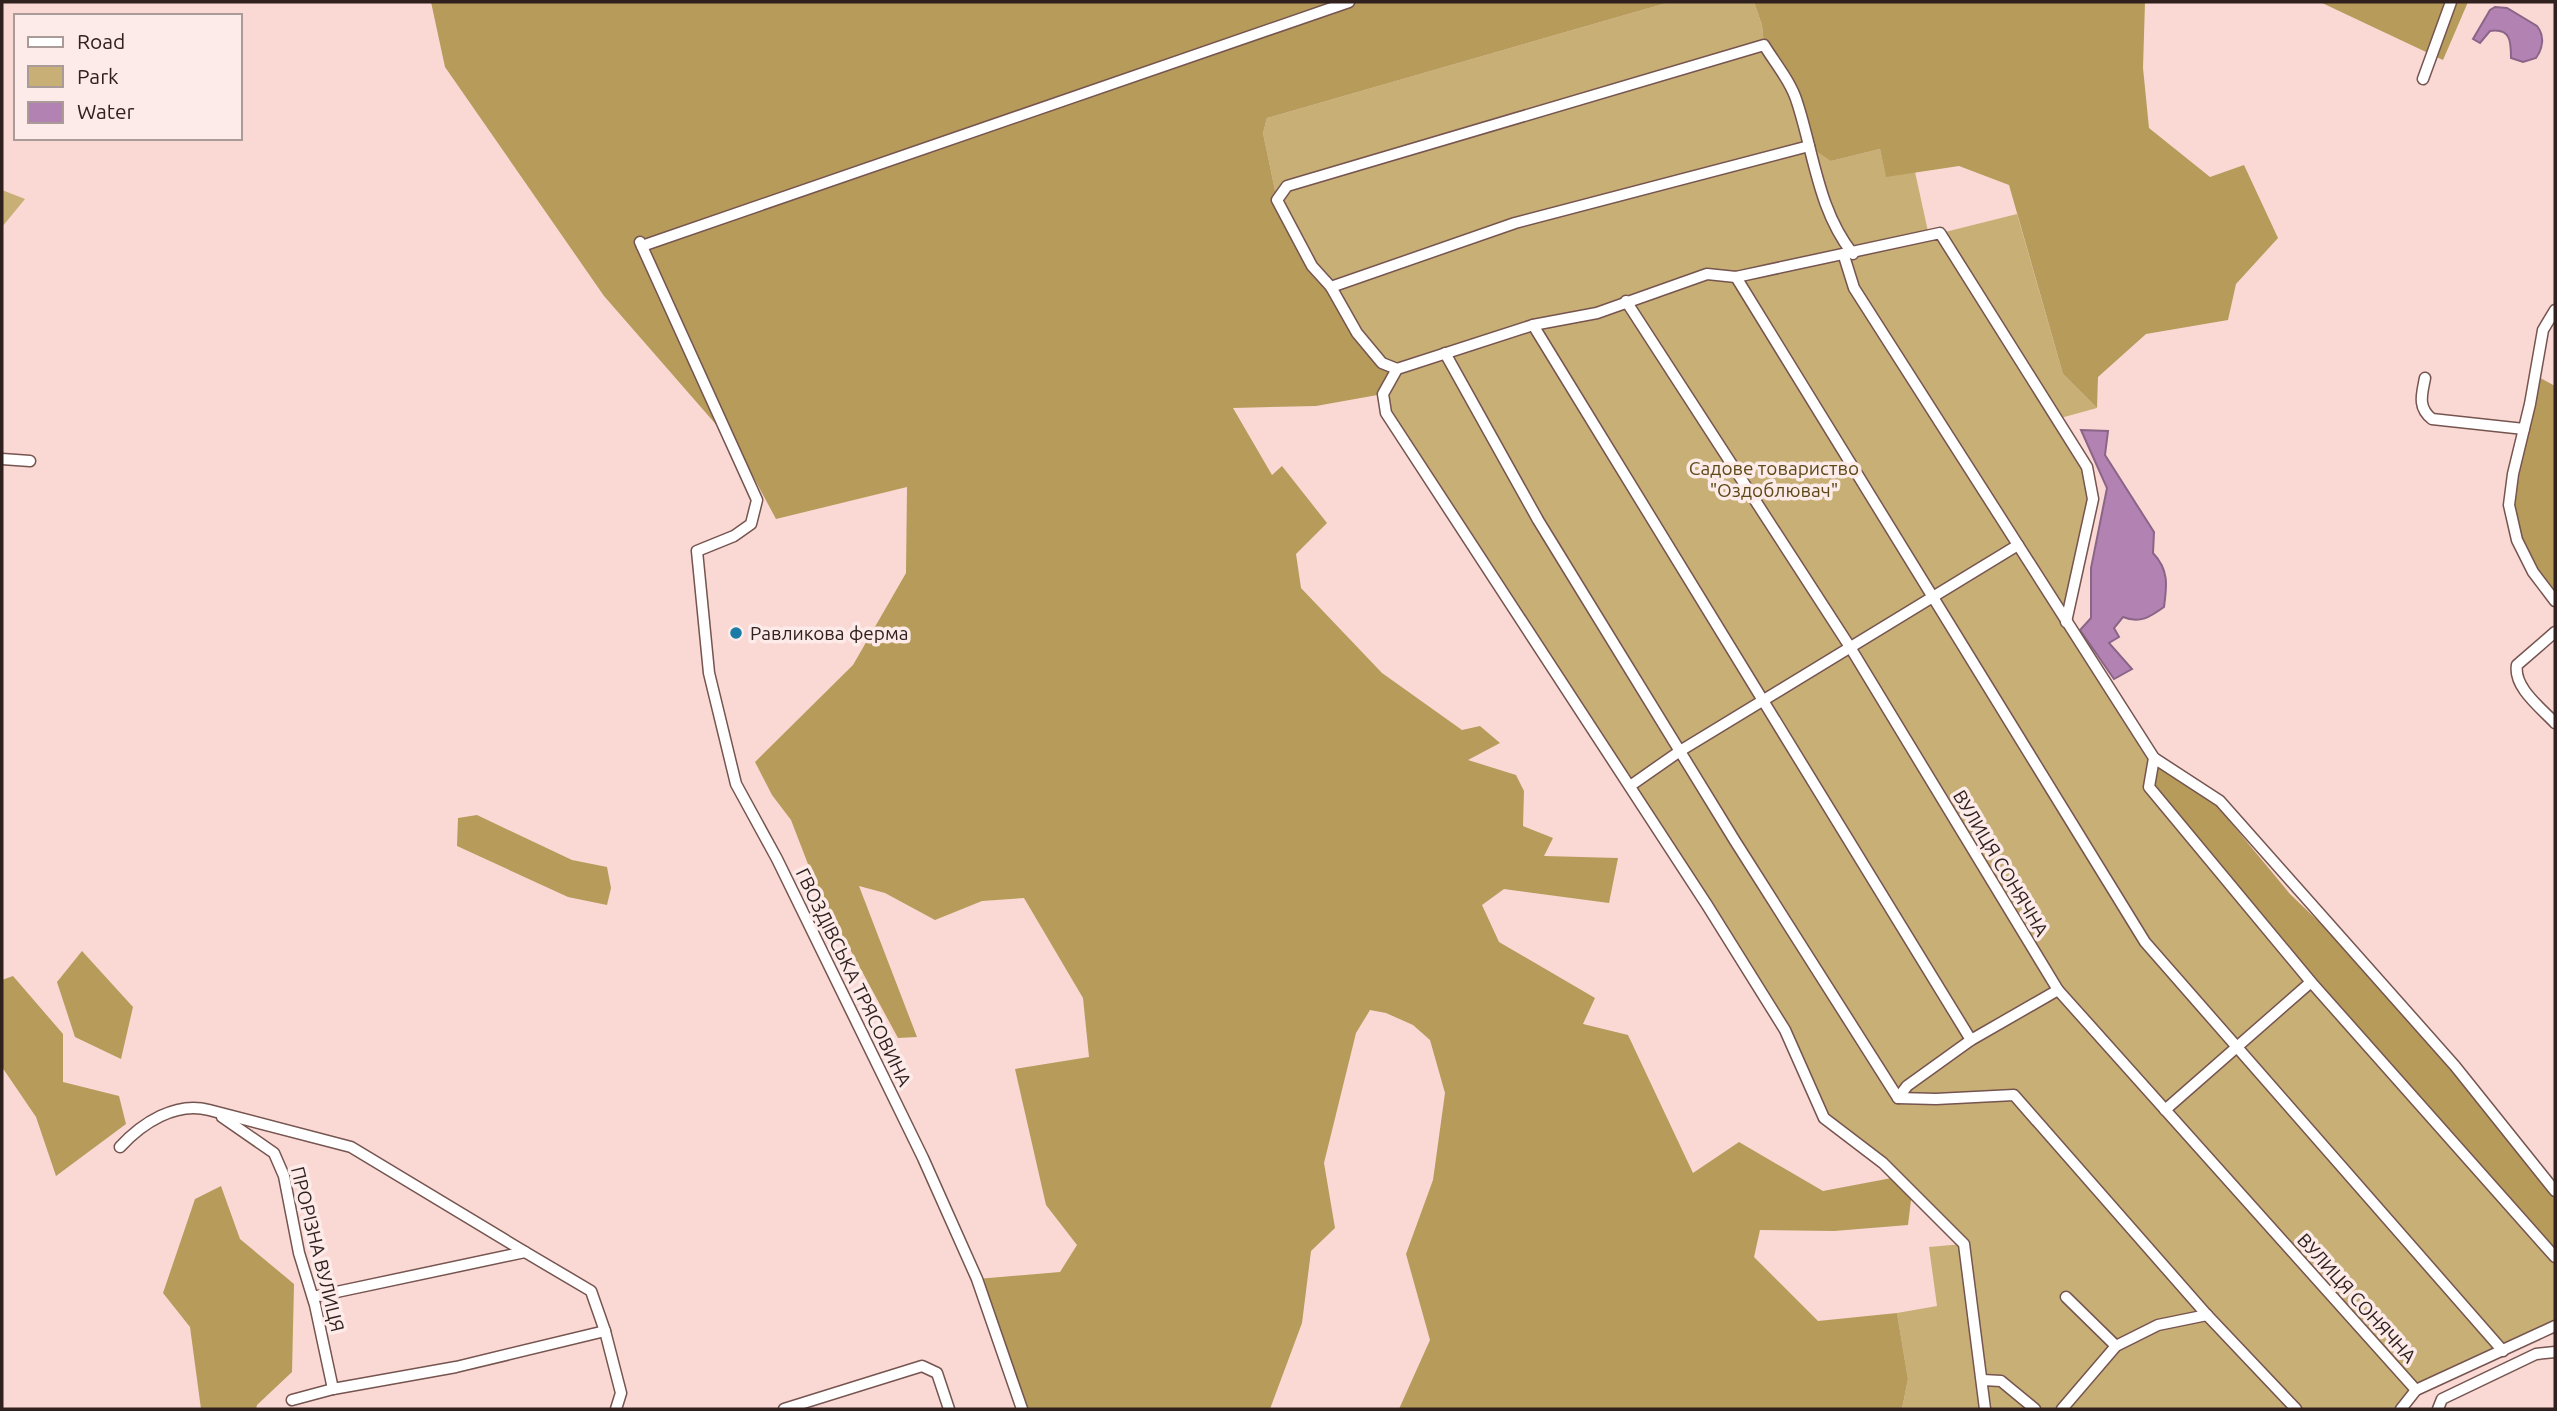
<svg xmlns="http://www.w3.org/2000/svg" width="2557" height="1411" font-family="Ubuntu,sans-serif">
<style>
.green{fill:#c7af76}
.forest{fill:#b69b5a}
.water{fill:#b282b3;stroke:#8b6587;stroke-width:2}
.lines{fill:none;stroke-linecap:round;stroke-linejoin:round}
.minor-casing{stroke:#76544f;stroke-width:13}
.minor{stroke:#fff;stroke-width:10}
.poi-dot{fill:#1b7ba7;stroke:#fcebe9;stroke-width:2.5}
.labels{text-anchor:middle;stroke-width:7;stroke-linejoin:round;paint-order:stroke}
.park-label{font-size:19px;fill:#5d4917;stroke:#fcebe9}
.poi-label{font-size:19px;fill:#30211f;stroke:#fcebe9;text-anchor:start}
.street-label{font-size:19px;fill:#30211f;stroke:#fcebe9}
</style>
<rect width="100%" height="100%" fill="#fad9d5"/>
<g class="green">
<path d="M1670 2H1754L1762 25 1764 45 1831 161 1880 149 1886 176 1915 172 1929 236 2017 214 2063 374 2097 408 2057 419 2087 467 2093 499 2067 622 2154 758 2555 1257V1326L2416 1390 2401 1409H1902L1908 1379 1897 1313 1937 1306 1929 1247 1963 1244 1897 1177 1824 1118 1785 1030 1386 413 1382 363 1312 266 1277 200 1263 133 1267 118Z"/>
<path d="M2 190 25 199 2 227Z"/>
</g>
<g class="forest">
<path d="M431 2H1670L1267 118 1263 133 1277 200 1312 266 1382 363 1397 369 1383 394 1316 406 1233 408 1272 475 1282 466 1327 523 1296 554 1301 588 1382 673 1462 730 1480 726 1500 743 1468 760 1516 775 1524 791 1523 826 1553 838 1544 856 1618 858 1609 903 1504 889 1482 905 1499 942 1595 998 1583 1024 1628 1035 1693 1173 1739 1142 1823 1191 1897 1177 1912 1192 1908 1225 1834 1231 1760 1230 1754 1257 1818 1321 1897 1313 1908 1379 1902 1409H1399L1430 1340 1406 1254 1433 1180 1445 1093 1430 1040 1413 1025 1386 1013 1370 1010 1356 1033 1324 1163 1335 1228 1311 1251 1302 1323 1270 1409H1022L977 1279 1060 1272 1077 1245 1046 1205 1015 1069 1089 1057 1083 998 1024 898 982 901 935 920 885 893 859 886 917 1037 898 1038 818 890 791 820 772 795 755 762 853 665 906 573 907 487 776 519 740 452 604 296 445 67Z"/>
<path d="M1748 2H2145L2143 68 2149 128 2210 177 2244 165 2278 238 2236 284 2228 320 2146 334 2098 377 2097 408 2063 374 2009 185 1959 166 1886 177 1880 149 1831 161 1809 146 1796 98 1764 45 1762 25 1754 2Z"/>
<path d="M2320 2H2468L2443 60Z"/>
<path d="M2535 375 2555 386V601L2533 572 2509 505Z"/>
<path d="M2154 758 2174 766 2218 807 2290 894 2367 968 2555 1191V1257L2311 982 2149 787Z"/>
<path d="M477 815 572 860 607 867 611 888 607 905 568 897 457 846 458 818Z"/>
<path d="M82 951 133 1007 121 1059 75 1037 57 982Z"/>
<path d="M13 976 63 1034V1082L119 1096 126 1124 56 1176 36 1117 2 1067V980Z"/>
<path d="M221 1186 240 1239 294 1284 292 1372 257 1405 256 1409H201L190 1327 163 1293 195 1199Z"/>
</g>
<g class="water">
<path d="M2495 7 2507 8 2537 26C2545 36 2543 48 2536 58L2523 62 2511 58C2511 42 2511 28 2490 31L2480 43 2473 39 2490 10Z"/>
<path d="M2081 430 2108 431 2105 455 2154 532 2153 553C2169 570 2167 585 2164 607 2150 617 2140 624 2123 617L2114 628 2119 637 2109 643 2132 669 2114 679 2080 630 2091 618V568L2107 488Z"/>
</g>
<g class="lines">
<g class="minor-casing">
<g id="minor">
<path d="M2423 79 2451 2"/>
<path d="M640 242 757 500 751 524 734 536 697 551 709 673 736 784 777 859 923 1158 977 1279 1022 1409"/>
<path d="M642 246 1349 2"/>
<path d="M1844 256 1854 288 2154 758 2149 787 2311 982 2555 1257"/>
<path d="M1736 277 2145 942 2503 1351"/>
<path d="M1331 287 1515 223 1809 146"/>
<path d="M1626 301 1850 647 2058 990 2416 1390"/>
<path d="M2555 310 2543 330 2530 404 2513 474 2509 505 2517 540 2533 572 2555 601"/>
<path d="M1533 325 1971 1040"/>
<path d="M1445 353 1538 520 1735 841 1898 1098 1936 1099 2014 1095 2207 1315 2296 1409"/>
<path d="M1397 369 1382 363 1357 333 1331 287 1312 266 1277 200 1287 186 1764 45C1775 63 1791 82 1797 102 1814 154 1818 210 1853 254"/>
<path d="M2425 378C2422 394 2417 407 2432 419L2524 429"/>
<path d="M2 459 30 461"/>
<path d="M2555 632 2517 665C2513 687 2541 708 2555 723"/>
<path d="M2154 758 2220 801 2455 1066 2555 1191"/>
<path d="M1630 786 1680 751 2018 545"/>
<path d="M1898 1098 1907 1086 1971 1040 2058 990"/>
<path d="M2165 1110 2311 982"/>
<path d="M222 1117 274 1153 284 1176 299 1253 315 1305 333 1389"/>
<path d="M120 1147C142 1123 176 1101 209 1110L351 1147 525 1252"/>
<path d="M313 1297 525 1252 591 1291 605 1331 621 1393 616 1409"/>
<path d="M2066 1297 2116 1346"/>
<path d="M1983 1380 2001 1381 2035 1409"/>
<path d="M292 1400 333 1389 456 1367 605 1331"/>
<path d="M784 1409 922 1366 937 1373 949 1409"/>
<path d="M1985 1409 1964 1244 1883 1163 1824 1118 1785 1030 1707 905 1386 413 1383 394 1397 369 1533 325 1597 313 1707 274 1736 277 1940 233 2087 467 2093 499 2066 622"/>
<path d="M2062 1409 2116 1346 2158 1325 2207 1315"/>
<path d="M2401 1409 2416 1390 2555 1326"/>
<path d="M2438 1409 2442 1399 2536 1354 2555 1352"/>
</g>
</g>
<use href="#minor" class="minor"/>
</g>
<circle class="poi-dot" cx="736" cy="633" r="7"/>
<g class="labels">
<g class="park-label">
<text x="1774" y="475">Садове товариство<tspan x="1774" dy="22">"Оздоблювач"</tspan></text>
</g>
<g class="poi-label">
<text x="750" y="640">Равликова ферма</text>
</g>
<g class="street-label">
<text transform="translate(2001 863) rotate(59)" y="7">ВУЛИЦЯ СОНЯЧНА</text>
<text transform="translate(854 977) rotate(64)" y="7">ГВОЗДІВСЬКА ТРЯСОВИНА</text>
<text transform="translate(318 1249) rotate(76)" y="7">ПРОРІЗНА ВУЛИЦЯ</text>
<text transform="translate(2357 1298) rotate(48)" y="7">ВУЛИЦЯ СОНЯЧНА</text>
</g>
</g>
<rect width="2557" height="1411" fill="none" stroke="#30211f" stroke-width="7"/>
<rect x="14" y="14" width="228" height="126" fill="#fcebe9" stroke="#aa9a98" stroke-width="2"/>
<rect x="28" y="37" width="35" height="10" fill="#ffffff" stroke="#aa9a98" stroke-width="2"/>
<text x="77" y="49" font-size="21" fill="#30211f">Road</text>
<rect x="28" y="66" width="35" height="21" fill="#c7af76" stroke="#aa9a98" stroke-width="2"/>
<text x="77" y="84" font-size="21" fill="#30211f">Park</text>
<rect x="28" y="102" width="35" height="21" fill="#b282b3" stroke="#aa9a98" stroke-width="2"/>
<text x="77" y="119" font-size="21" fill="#30211f">Water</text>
</svg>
